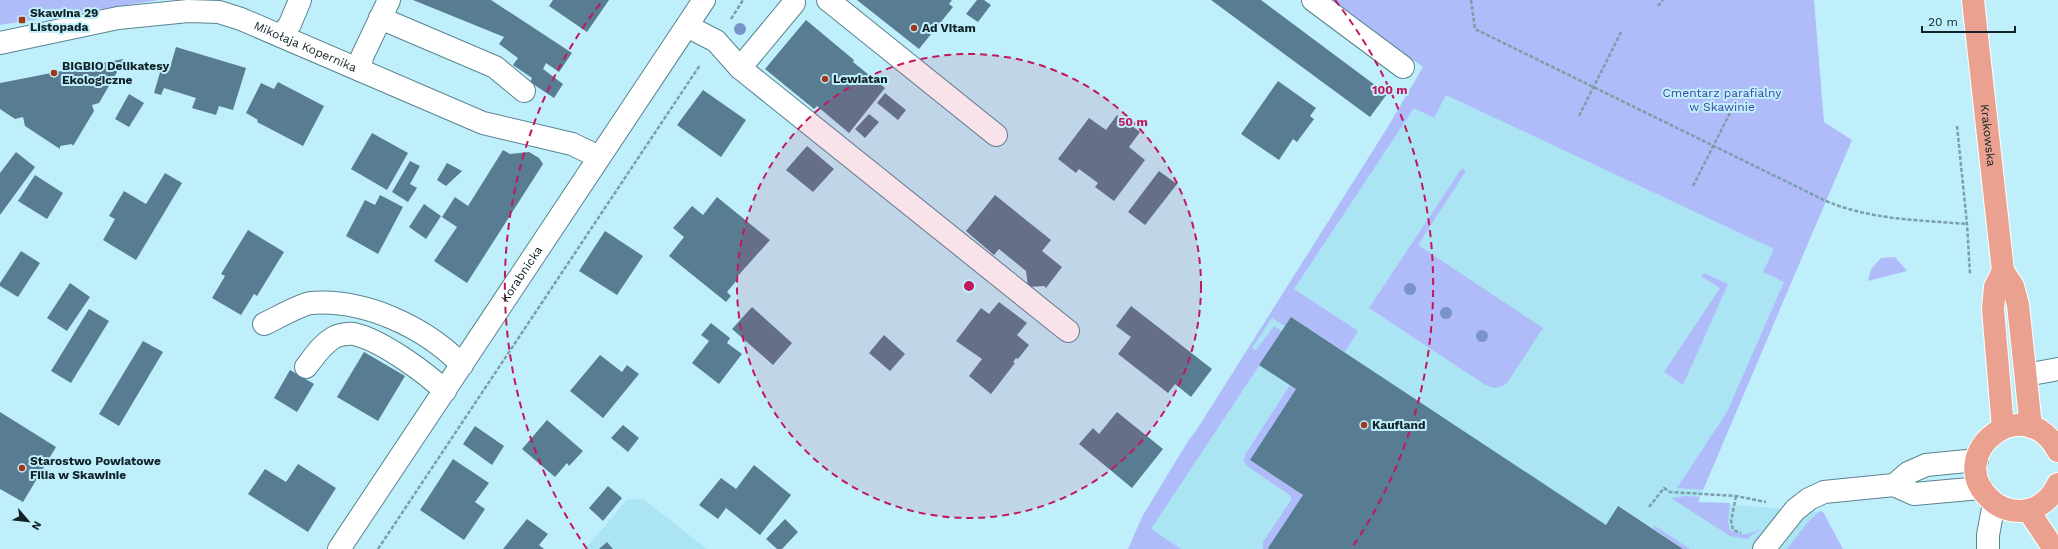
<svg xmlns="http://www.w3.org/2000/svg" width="2058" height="549" font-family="'Work Sans',sans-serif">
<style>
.built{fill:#abe4f3}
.green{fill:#afbcf9}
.building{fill:#587c91}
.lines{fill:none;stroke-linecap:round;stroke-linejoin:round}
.minor-casing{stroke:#588490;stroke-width:24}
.major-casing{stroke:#fff;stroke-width:24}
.path{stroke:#7b9fa9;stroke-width:2.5;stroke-dasharray:4 2;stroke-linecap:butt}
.minor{stroke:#fff;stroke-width:22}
.major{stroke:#eba18f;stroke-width:22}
.tree{fill:#7a94c9}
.ring{fill:none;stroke:#c2185b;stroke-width:2;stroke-dasharray:7 5}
.poi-dot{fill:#a1381e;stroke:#c0effc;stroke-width:1.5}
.labels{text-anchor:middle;stroke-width:4;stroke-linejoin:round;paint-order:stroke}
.poi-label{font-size:12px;font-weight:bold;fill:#102227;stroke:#c0effc;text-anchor:start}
.street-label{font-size:12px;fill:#102227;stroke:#c0effc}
.park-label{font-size:12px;fill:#41499f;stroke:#c0effc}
.centre{fill:#c2185b;stroke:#c0effc;stroke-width:2}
.ring-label{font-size:12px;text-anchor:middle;font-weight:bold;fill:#c2185b;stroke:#c0effc;stroke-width:4;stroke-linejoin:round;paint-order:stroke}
</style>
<rect width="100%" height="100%" fill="#c0effc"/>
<g class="built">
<path d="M1423 67 1805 249 1698 502 1823 512 1797 549H1167L1138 529 1142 517 1182 451 1196 431 1386 130Z"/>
<path d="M643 499 707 549H585L627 500Z"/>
</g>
<g class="green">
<path d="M0 0H159L0 25Z"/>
<path d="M1331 0H1814L1824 122 1852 140 1703 490 1677 488 1727 412 1784 282 1763 272 1774 249 1446 95 1434 118 1414 108 1294 289 1358 331 1345 352 1291 317 1285 326 1272 318 1252 348 1256 350 1274 326 1282 331 1151 529 1181 549H1128L1142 517 1190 438 1196 431 1386 130 1423 67Z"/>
<path d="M1462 168 1466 171 1418 245 1543 328 1507 383C1499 389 1494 389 1484 384L1369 308Z"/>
<path d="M1895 257 1907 271 1868 281 1871 269 1881 258Z"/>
<path d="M1704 273 1728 284 1683 385 1664 372 1720 288 1701 276Z"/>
<path d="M1290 385 1296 389 1250 460 1303 495 1268 548 1269 549H1263V542L1291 500V496L1247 466 1244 461 1245 455Z"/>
<path d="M1686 496 1700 497 1698 502 1730 503 1728 522 1730 530C1743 537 1750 535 1762 527L1747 539 1730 536 1671 498Z"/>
<path d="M1820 511 1823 512 1843 549H1787L1807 523Z"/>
<path d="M1655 526 1690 549H1683L1653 528Z"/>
</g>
<g class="building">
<path d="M413 0H491L572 53 559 72 546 63 543 69 563 84 554 98 530 82 532 78 513 65 518 58 499 44 504 37Z"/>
<path d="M553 0H609L587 32 549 6Z"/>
<path d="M857 0H952L949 4 953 7 919 49Z"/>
<path d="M977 0H984L991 5 978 22 966 14Z"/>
<path d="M1211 0H1261L1387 94 1370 117Z"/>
<path d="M806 20 854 60 853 62 885 88 849 133 817 106 814 109 765 69Z"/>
<path d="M176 47 246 68 233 110 219 106 216 115 192 108 196 98 164 88 161 95 154 93 161 69 169 71Z"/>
<path d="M123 59V62L99 103 92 105 94 111 73 146 72 144 60 146V149L25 126 23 117 15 119 0 109V83Z"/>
<path d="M1278 81 1316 108 1310 116 1314 119 1297 142 1293 139 1279 160 1241 134Z"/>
<path d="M278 82 324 106 303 146 257 122 258 120 246 113 261 83 274 89Z"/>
<path d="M703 90 746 120 721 157 677 125Z"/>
<path d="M885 93 906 110 898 120 877 103Z"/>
<path d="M129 94 144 103 129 127 115 119Z"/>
<path d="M869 114 879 122 865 138 855 129Z"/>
<path d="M1117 115 1140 132 1129 147 1145 160 1114 201 1095 187 1098 183 1079 169 1076 173 1058 159 1089 118 1106 130Z"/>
<path d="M372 133 408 153 387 190 351 169Z"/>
<path d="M807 146 834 169 813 192 786 170Z"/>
<path d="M503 150 510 154 529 152 539 158 543 164 467 283 434 261 457 227 442 217 455 197 468 206Z"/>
<path d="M16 152 35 167 0 215V173Z"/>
<path d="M410 161 420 166 410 184 417 188 408 202 392 192Z"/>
<path d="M447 163 462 171 446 186 437 180Z"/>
<path d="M1159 171 1177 184 1145 225 1128 212Z"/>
<path d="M165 173 182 183 136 260 103 240 115 219 109 216 124 191 146 204Z"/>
<path d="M35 175 63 193 47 219 18 201Z"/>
<path d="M380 195 403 207 378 254 346 236 365 200 375 205Z"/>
<path d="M995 195 1051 240 1042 251 1062 267 1046 288 1044 286 1028 287 1026 271 999 249 994 255 966 231Z"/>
<path d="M717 197 770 240 736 278 737 280 727 292 731 296 726 302 669 256 684 237 673 228 692 206 703 215Z"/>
<path d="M424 204 441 216 426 239 409 227Z"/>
<path d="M248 230 284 252 257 296 254 294 241 315 212 298 225 276 221 274Z"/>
<path d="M605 231 643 256 617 295 579 271Z"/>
<path d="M21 251 40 263 18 297 0 286V283Z"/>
<path d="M70 283 90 297 67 331 47 318Z"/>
<path d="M999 302 1027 323 1017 335 1029 345 1018 359 1016 358 1013 362 1015 363 991 394 969 376 982 359 956 341 981 308 989 314Z"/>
<path d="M1131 306 1212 369 1191 397 1175 384 1168 393 1118 354 1131 337 1116 326Z"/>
<path d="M752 307 792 343 773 365 732 329Z"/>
<path d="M89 309 109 321 71 383 51 371Z"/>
<path d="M1291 317 1606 525 1618 506 1683 549H1269L1268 548 1303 495 1250 460 1296 389 1259 365Z"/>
<path d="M711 323 730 338 727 343 742 354 719 384 692 363 709 341 701 335Z"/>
<path d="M884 335 905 354 890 371 869 353Z"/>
<path d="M143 341 163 352 119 426 99 414Z"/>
<path d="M364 352 405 376 378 421 337 397Z"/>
<path d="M600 355 622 372 627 365 639 374 603 418 570 391Z"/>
<path d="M290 370 314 384 297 412 274 398Z"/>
<path d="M0 412 56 447 23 502 0 489Z"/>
<path d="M1117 412 1163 449 1132 488 1079 444 1093 428 1099 434Z"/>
<path d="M547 420 583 451 569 466 567 463 555 477 522 449Z"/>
<path d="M623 425 639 438 628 452 611 438Z"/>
<path d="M475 426 504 446 492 465 463 444Z"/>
<path d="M453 459 489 483 475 502 485 509 464 540 420 510Z"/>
<path d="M298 464 336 488 308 532 248 494 265 469 286 482Z"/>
<path d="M754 465 791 495 760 535 726 508 718 519 699 505 721 478 736 489Z"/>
<path d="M608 486 622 498 603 521 589 508Z"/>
<path d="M527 519 548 534 539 545 544 549H503Z"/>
<path d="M785 519 798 532 782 549H777L766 539Z"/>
<path d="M607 542 613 549H599Z"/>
</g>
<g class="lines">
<g class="minor-casing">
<g id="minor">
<path d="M828 0 996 135"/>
<path d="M1313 0 1403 67"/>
<path d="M380 18 495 67 524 91"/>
<path d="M687 26 716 41 740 68 1068 331"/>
<path d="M281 36 290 24 300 0"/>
<path id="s1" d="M0 43 118 18 188 11 219 12 241 19 483 123 572 144 599 157"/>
<path d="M740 68 794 3"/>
<path d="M360 70 362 57 389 0"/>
<path d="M264 324C275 319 301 304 311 303 365 299 425 327 462 365"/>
<path d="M306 367C314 357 321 345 333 338 337 335 349 333 354 334 381 340 425 372 445 391"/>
<path d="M2026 375 2058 369"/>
<path d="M1894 485 1908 473 1926 465 1977 460"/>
<path id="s2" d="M339 549 704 0"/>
<path d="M1764 549 1795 510 1809 499 1824 492 1894 485 1914 494 1981 488"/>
<path d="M1988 549V535L1994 503"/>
</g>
</g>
<g class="major-casing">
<g id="major">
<path id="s3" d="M1973 0 2003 271 2013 286 2018 305 2031 427"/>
<path d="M2003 428 1993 309 1995 287 2003 271"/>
<path d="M2058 451C2024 387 1942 455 1990 499 1998 507 2009 511 2021 511 2038 510 2051 499 2058 484"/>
<path d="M2028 510 2054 549"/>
</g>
</g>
<g class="path">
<path d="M1471 0 1475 29 1826 201C1871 220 1919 220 1967 224"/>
<path d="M1658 6 1663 0"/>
<path d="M731 19 743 0"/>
<path d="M1579 116 1622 30"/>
<path d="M1957 126 1967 224 1970 274"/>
<path d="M1693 186 1735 103"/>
<path d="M1736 496 1731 521 1733 530 1741 533"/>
<path d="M1649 507 1664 488 1670 492 1736 496 1766 502"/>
<path d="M378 549 700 65"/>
</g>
<use href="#minor" class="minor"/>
<use href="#major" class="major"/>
</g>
<g class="tree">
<circle cx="740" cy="29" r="6"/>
<circle cx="1410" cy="289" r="6"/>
<circle cx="1446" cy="313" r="6"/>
<circle cx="1482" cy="336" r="6"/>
</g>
<circle cx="969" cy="286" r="232" fill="#c2185b" fill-opacity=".12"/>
<g class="ring">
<circle cx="969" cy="286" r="232"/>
<path d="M587 549A464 464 0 0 1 603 0M1335 0A464 464 0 0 1 1351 549"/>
</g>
<g class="poi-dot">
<rect x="18" y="16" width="8" height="8" rx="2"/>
<circle cx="914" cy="28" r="4"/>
<circle cx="54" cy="73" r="4"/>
<circle cx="825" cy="79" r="4"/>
<circle cx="1364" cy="425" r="4"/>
<circle cx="22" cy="468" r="4"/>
</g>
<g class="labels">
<g class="poi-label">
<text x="30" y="17">Skawina 29<tspan x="30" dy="14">Listopada</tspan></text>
<text x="922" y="32">Ad Vitam</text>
<text x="62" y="70">BIGBIO Delikatesy<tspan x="62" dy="14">Ekologiczne</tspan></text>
<text x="833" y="83">Lewiatan</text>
<text x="1372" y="429">Kaufland</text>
<text x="30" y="465">Starostwo Powiatowe<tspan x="30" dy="14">Filia w Skawinie</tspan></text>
</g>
<g class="street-label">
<text dy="4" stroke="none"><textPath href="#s1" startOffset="315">Mikołaja Kopernika</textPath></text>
<text dy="4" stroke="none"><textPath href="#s3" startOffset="136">Krakowska</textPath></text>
<text dy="4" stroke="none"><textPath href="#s2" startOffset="330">Korabnicka</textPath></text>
</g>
<g class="park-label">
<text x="1722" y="97">Cmentarz parafialny<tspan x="1722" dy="14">w Skawinie</tspan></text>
</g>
</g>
<circle cx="969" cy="286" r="6" class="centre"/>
<g class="ring-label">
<text x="1390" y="94">100 m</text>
<text x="1133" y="126">50 m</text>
</g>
<g transform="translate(28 521) rotate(118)" stroke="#c0effc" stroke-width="3" paint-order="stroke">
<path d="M0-3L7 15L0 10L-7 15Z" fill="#102227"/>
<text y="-6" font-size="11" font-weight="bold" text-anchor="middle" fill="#102227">N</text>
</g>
<path d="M1922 26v6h93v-6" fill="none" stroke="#102227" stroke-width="2"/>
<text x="1928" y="26" font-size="12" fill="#102227" stroke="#c0effc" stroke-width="3" paint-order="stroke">20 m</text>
</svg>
